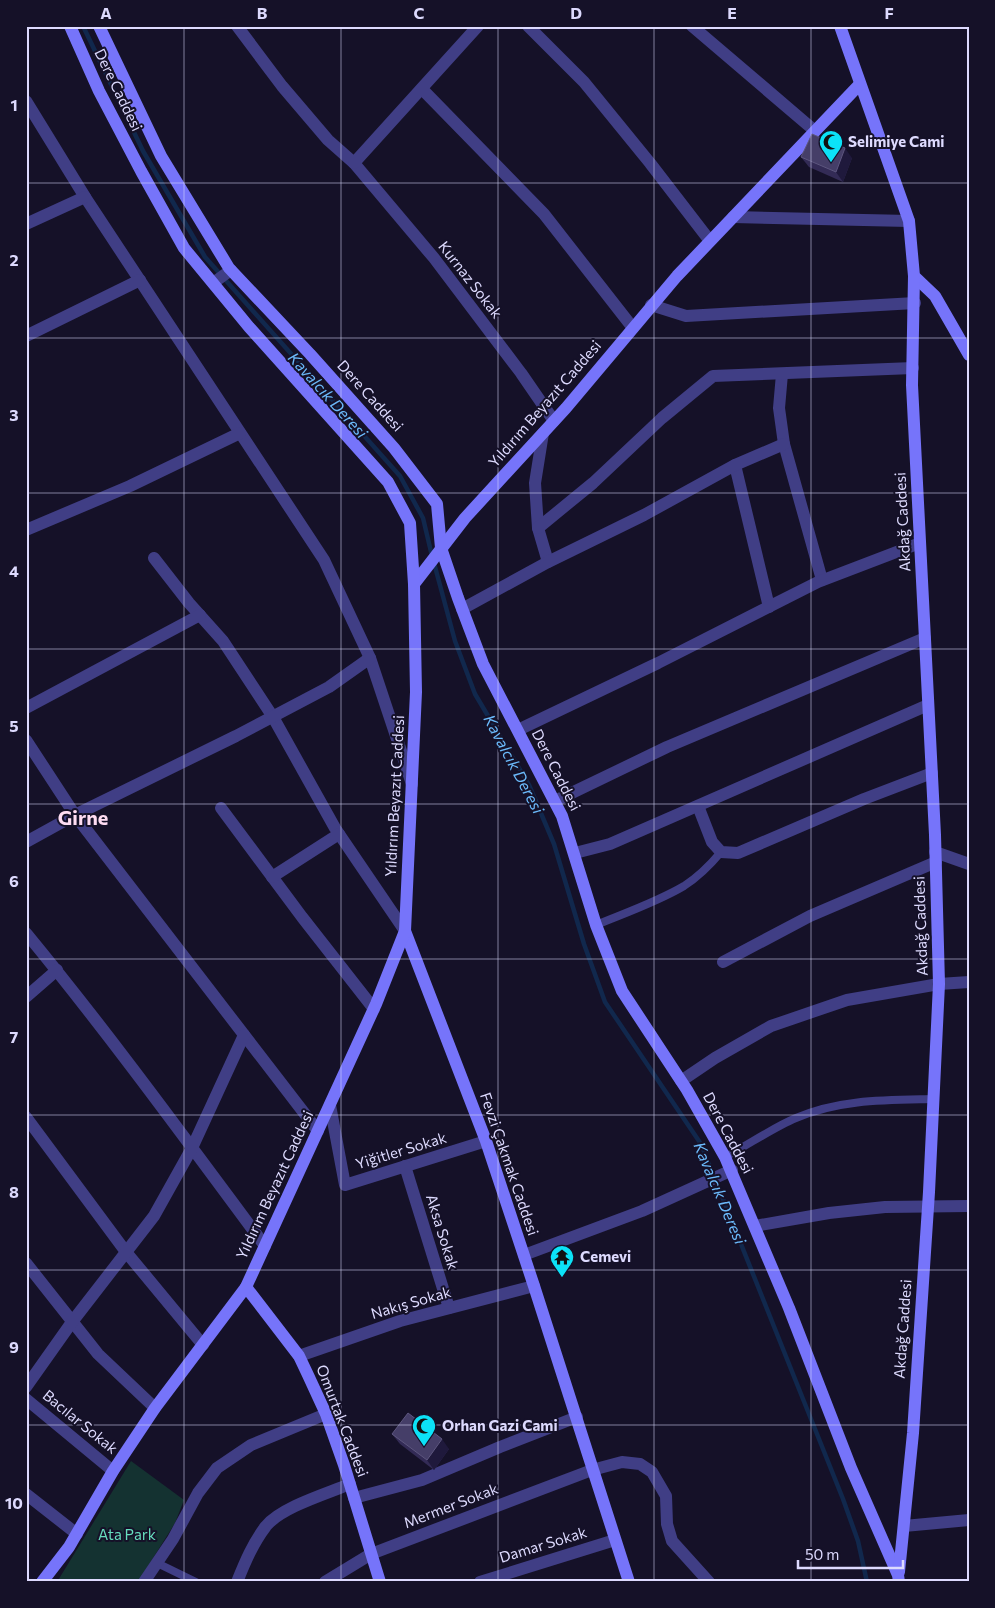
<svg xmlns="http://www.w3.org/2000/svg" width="995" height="1608" font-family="Commissioner,sans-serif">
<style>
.green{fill:#143231}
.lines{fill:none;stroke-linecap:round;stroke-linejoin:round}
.stream{stroke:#11284d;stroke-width:4.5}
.lane{stroke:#403e85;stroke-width:8}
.street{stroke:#403e85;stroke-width:12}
.secondary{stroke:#7674fa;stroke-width:12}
.wall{fill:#332b56}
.shaded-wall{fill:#1f193c}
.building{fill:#453e68;stroke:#5d567f}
.grid{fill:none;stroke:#dddafe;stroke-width:1;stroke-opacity:0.55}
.labels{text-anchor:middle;stroke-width:4;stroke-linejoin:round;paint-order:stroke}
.street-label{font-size:15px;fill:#dddafe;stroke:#151128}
.poi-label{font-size:15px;font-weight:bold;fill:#dddafe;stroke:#151128;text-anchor:start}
.park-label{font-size:15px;fill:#67ddbe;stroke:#151128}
.water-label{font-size:16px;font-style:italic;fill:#6bb9fa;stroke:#151128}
.district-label{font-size:20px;font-weight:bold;fill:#fedcf2;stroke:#151128}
.neatline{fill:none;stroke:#dddafe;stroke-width:2}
.grid-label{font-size:16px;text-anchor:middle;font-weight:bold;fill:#dddafe}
</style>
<rect width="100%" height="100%" fill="#151128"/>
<path class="green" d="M131 1461 184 1500 175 1523 138 1582H57Z"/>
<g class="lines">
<g class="stream">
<path d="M83 26 143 151 205 257 400 476 423 518 432 556"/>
<path d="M434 563 455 641 475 694 529 785 554 844 584 944 605 1002 701 1144 843 1499 858 1541 867 1582"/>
</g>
<g class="lane">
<path d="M596 925C625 913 657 902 684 886 698 877 711 864 721 852"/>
<path d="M725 1157C748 1145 774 1127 796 1118 840 1099 887 1100 933 1099"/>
<path d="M157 1563 196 1582"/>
</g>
<g class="street">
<path d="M237 26 282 86 328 140 354 163 434 258 521 373 554 421"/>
<path d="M528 26 584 82 650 163 710 241"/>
<path d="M692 26 815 131"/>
<path d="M422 89 544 214 633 328"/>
<path d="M26 101 85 197 324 560 370 658 412 784"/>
<path d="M354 163 478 26"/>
<path d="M733 217 909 221"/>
<path d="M26 224 85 197"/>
<path d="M213 283 231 270"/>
<path d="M651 305 686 316 915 303"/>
<path d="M26 336 140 280"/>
<path d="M782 374 779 408 784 444 822 580"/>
<path d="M543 433 535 483 538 528 548 562"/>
<path d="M735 465 769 607"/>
<path d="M538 528 593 483 662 418 713 376 913 368"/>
<path d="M26 530 130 486 240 433"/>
<path d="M154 558 189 603 223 641 273 717 335 828 405 931"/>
<path d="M462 609 548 562 644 515 735 465 784 444"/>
<path d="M26 708 200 615"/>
<path d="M518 730 658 663 818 582 920 543"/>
<path d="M26 740 75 815 318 1131"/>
<path d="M555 801 667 747 925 638"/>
<path d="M698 806 712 842 721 852 738 853 864 799 932 773"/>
<path d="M221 808 302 917 374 1009"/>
<path d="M26 842 75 815 236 736 329 687 370 658"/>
<path d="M935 852 969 864"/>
<path d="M575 853 610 844 928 705"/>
<path d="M272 877 339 834"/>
<path d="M26 933C110 1035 187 1141 265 1246"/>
<path d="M723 962 810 916 936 862"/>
<path d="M26 997 57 970"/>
<path d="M681 1081 715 1058 771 1026 847 1000 939 984 969 982"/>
<path d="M330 1105 345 1185 486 1141"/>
<path d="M26 1117 126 1252 203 1345"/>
<path d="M405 1166 449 1308"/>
<path d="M755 1226 829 1213 885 1207 969 1206"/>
<path d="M524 1255 642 1211 732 1170"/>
<path d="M26 1263 98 1354 155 1408"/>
<path d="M299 1356 400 1321 534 1286"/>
<path d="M26 1387 72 1322 154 1216 192 1148 244 1035"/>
<path d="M26 1399 113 1471"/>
<path d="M26 1494 77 1534"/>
<path d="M354 1498 422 1480 500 1447 577 1417"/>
<path d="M904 1526 969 1520"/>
<path d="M144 1582 173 1539 198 1493 217 1468 251 1445 326 1414"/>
<path d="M237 1582C245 1562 253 1543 266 1526 282 1507 326 1494 350 1484"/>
<path d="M325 1582 371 1554 592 1470 622 1462 640 1464 652 1472 666 1496 667 1524 672 1541 709 1582"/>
<path d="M480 1582 615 1540"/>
</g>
<g class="secondary">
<path d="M99 26 161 156 229 268 310 354 394 448 437 504 441 548 458 598 483 664 562 816 596 925 622 991 687 1090 725 1157 789 1308 851 1468 898 1575 899 1582"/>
<path d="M840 26 909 221 914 276 935 296 969 355"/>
<path d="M414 584 465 518 566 408 677 276 860 84"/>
<path d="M405 931 486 1141 534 1286 629 1582"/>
<path d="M246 1287 299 1356 308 1375 326 1414 344 1465 380 1582"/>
<path d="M899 1572 913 1433 929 1192 939 984 935 835 912 385 914 276"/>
<path d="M42 1582 69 1547 113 1471 155 1408 246 1287 376 1004 405 931 416 692 414 584 410 523 388 482 249 327 184 248 141 171 99 91 70 26"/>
</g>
</g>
<g class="wall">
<path d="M801 157 852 158 843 182 809 167Z"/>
<path d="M392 1434 449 1449 434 1470 400 1444Z"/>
</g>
<g class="shaded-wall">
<path d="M845 148 852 158 843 182 836 172Z"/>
<path d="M442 1439 449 1449 434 1470 427 1460Z"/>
</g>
<g class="building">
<path d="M812 134 845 148 836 172 801 157Z"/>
<path d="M408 1413 442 1439 427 1460 392 1434Z"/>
</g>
<path class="grid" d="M184 26V1582M341 26V1582M498 26V1582M654 26V1582M811 26V1582M26 183H969M26 338H969M26 493H969M26 649H969M26 804H969M26 959H969M26 1115H969M26 1270H969M26 1425H969"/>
<defs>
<g id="mosque-pin" transform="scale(1.25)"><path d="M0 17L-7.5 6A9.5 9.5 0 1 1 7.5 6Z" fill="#0ce2f7" stroke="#151128"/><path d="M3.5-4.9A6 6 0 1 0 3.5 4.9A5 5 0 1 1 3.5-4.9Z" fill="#111"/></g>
<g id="temple-pin" transform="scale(1.25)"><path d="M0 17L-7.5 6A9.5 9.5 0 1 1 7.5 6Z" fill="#0ce2f7" stroke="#151128"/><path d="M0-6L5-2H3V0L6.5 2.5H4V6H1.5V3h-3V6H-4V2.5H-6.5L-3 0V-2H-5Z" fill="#111"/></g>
</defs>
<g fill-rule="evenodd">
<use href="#mosque-pin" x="831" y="142"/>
<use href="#temple-pin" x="562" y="1257"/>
<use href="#mosque-pin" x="424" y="1426"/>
</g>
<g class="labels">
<g class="street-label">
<text transform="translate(118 90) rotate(64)" y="5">Dere Caddesi</text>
<text transform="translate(470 280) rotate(52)" y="5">Kurnaz Sokak</text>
<text transform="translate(370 396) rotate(48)" y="5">Dere Caddesi</text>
<text transform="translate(545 404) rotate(-49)" y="5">Yıldırım Beyazıt Caddesi</text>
<text transform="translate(903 522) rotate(-93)" y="5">Akdağ Caddesi</text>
<text transform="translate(556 770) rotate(63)" y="5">Dere Caddesi</text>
<text transform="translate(395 796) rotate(-87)" y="5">Yıldırım Beyazıt Caddesi</text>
<text transform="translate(921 926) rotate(-92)" y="5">Akdağ Caddesi</text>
<text transform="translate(728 1133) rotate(62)" y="5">Dere Caddesi</text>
<text transform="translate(401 1151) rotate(-17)" y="5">Yiğitler Sokak</text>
<text transform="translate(509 1164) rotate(71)" y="5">Fevzi Çakmak Caddesi</text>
<text transform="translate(275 1185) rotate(-65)" y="5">Yıldırım Beyazıt Caddesi</text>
<text transform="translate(442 1232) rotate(73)" y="5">Aksa Sokak</text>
<text transform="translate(411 1303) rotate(-16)" y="5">Nakış Sokak</text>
<text transform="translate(903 1329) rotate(-86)" y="5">Akdağ Caddesi</text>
<text transform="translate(342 1421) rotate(69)" y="5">Omurtak Caddesi</text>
<text transform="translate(80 1422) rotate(39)" y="5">Bacılar Sokak</text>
<text transform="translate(451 1506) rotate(-21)" y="5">Mermer Sokak</text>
<text transform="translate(543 1545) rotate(-17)" y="5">Damar Sokak</text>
</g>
<g class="poi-label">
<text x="848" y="147">Selimiye Cami</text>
<text x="580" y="1262">Cemevi</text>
<text x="442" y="1431">Orhan Gazi Cami</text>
</g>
<g class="park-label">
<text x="127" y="1540">Ata Park</text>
</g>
<g class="water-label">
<text transform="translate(328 395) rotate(48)" y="6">Kavalcık Deresi</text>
<text transform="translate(514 764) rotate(62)" y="6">Kavalcık Deresi</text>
<text transform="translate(720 1193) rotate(67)" y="6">Kavalcık Deresi</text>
</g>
<g class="district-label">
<text x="83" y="825">Girne</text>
</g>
</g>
<rect width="995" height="1608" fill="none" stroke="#151128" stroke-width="55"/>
<path d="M798 1560v8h105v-8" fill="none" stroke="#dddafe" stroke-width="2.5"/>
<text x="805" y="1560" font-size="15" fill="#dddafe" stroke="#151128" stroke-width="4" paint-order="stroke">50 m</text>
<rect x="28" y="28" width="940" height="1552" class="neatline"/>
<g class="grid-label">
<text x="106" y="19">A</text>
<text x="262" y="19">B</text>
<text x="419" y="19">C</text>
<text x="576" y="19">D</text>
<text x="732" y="19">E</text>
<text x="889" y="19">F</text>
<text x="14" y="111">1</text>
<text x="14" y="266">2</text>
<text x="14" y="421">3</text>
<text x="14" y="577">4</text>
<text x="14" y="732">5</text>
<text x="14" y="887">6</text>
<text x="14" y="1043">7</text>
<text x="14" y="1198">8</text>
<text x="14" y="1353">9</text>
<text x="14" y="1509">10</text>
</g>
</svg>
